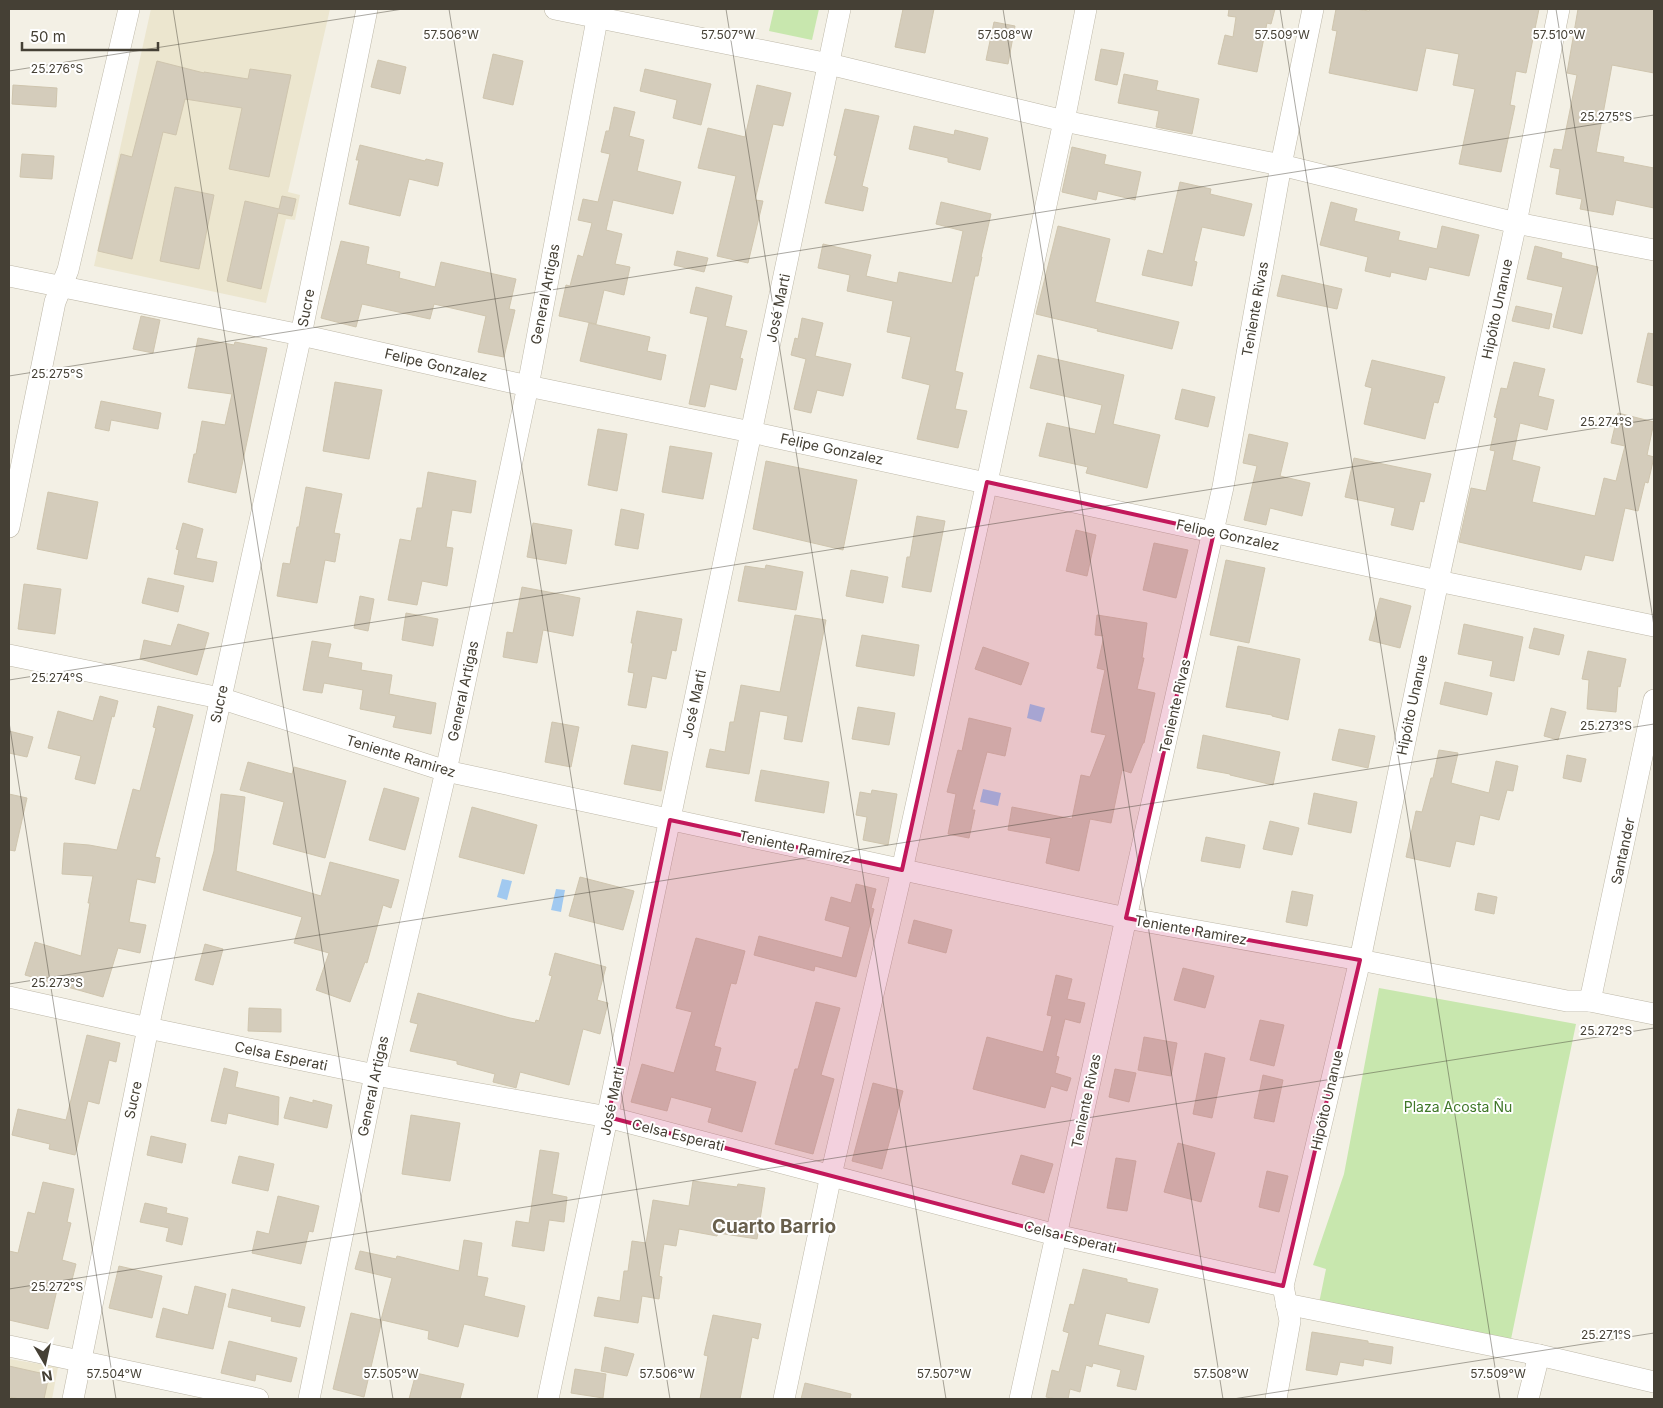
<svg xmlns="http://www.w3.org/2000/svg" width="1663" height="1408" font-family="Inter,sans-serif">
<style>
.education{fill:#ece6cf}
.green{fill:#c8e7ae}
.water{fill:#a1c9f0}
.building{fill:#d4ccbb;stroke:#cfc5ae}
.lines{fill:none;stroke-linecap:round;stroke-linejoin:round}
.minor-casing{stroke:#beb8a8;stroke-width:22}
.minor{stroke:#fff;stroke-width:21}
.marked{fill:#c2185b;fill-opacity:0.2;stroke:#c2185b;stroke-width:4;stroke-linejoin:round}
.ticks{fill:none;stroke:#454035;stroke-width:1;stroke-opacity:0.45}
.labels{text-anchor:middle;stroke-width:4;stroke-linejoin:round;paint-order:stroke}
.street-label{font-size:14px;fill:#454035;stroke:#fff}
.park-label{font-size:14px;fill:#3f7728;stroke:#fff}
.district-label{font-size:19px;font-weight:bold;fill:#685f4c;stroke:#fff}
.ticks-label{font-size:12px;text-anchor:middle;fill:#454035;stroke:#fff;stroke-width:4;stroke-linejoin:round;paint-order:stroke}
</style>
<rect width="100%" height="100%" fill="#f3f0e5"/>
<g class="education">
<path d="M151 9H330L288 192 300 195 295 220 286 219 266 303 94 266Z"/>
<path d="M9 1359 58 1367 52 1399H9Z"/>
</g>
<g class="green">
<path d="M774 9H819L812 40 769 31Z"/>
<path d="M1379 988 1576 1024 1510 1344 1318 1308 1326 1269 1313 1265 1344 1174Z"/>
</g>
<g class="water">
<path d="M1030 704 1045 708 1041 722 1027 718Z"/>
<path d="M983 789 1001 793 998 806 980 802Z"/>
<path d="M502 879 512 881 507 900 497 897Z"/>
<path d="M556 889 565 890 561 912 551 910Z"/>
</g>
<g class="building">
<path d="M903 9H934L925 53 895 47Z"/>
<path d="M1229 9H1275L1271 24 1267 23 1257 72 1218 64 1225 35 1233 37 1236 17 1228 16Z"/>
<path d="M1336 9H1356L1369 11 1370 9H1539L1526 73 1516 71 1510 105 1515 106 1501 172 1459 164 1475 89 1453 85 1459 54 1426 48 1417 91 1329 73 1337 31 1332 30Z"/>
<path d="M1578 9H1654V73L1612 65 1596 152 1624 157 1623 162 1654 168V208L1616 200 1613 215 1580 209 1582 199 1556 194 1560 169 1550 167 1554 149 1562 150 1577 75 1567 73Z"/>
<path d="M994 22 1015 26 1008 64 986 60Z"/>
<path d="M1101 49 1124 53 1117 85 1095 80Z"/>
<path d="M493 54 523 61 513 105 483 98Z"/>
<path d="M378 60 406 67 400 94 371 87Z"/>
<path d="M157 61 204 73V72L248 79 250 69 291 75 269 177 229 169 242 108 185 99 176 135 163 132 132 259 98 251 121 154 132 157Z"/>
<path d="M645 69 711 84 701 125 673 118 677 100 640 91Z"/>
<path d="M1124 74 1158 81 1156 90 1199 99 1192 134 1156 127 1159 111 1118 103Z"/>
<path d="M13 85 57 88 56 107 12 104Z"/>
<path d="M757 85 791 93 783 126 773 124 755 200 763 201 748 263 717 256 736 176 698 168 708 128 745 137Z"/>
<path d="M614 107 635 112 629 136 644 140 637 171 681 182 673 214 613 200 606 230 622 234 615 264 630 267 624 295 604 290 596 324 559 316 566 285 570 286 578 255 583 257 592 223 578 220 583 199 598 202 610 154 601 152 606 131H609Z"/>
<path d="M845 109 879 116 862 186 868 188 863 211 825 203 837 156 834 155Z"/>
<path d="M914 126 954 135 955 130 988 138 980 170 948 162V158L909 149Z"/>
<path d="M360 145 425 161 426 159 443 163 438 186 409 179 400 216 349 204 359 160H356Z"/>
<path d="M1072 147 1106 155 1104 164 1141 172 1135 200 1098 191 1096 200 1062 192Z"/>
<path d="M22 154 54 156 52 179 20 177Z"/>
<path d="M1180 182 1211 189 1210 194 1252 204 1244 236 1202 227 1194 261 1197 262 1192 286 1142 275 1148 250 1163 254Z"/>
<path d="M175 187 214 195 199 269 160 261Z"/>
<path d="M282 196 296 199 292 216 278 213 261 289 227 281 245 201 279 209Z"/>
<path d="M941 202 991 214 981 257H982L978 276H975L955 371 963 373 955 409 967 411 958 448 917 439 930 385 902 378 911 337 887 332 893 301 847 291 850 275 818 268 823 244 871 255 866 276 897 283 899 272 952 283 963 231 936 224Z"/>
<path d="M1331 202 1357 209 1354 221 1400 232 1398 240 1437 249 1442 226 1479 235 1469 276 1429 267 1426 280 1391 272 1390 277 1365 271 1368 257 1320 245Z"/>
<path d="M1058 226 1110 239 1095 302 1179 322 1172 349 1097 331 1098 329 1036 314Z"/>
<path d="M341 241 369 247 366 264 400 272 399 278 435 287 441 262 516 279 509 309 515 310 504 357 478 352 486 316 434 304 430 319 362 304 356 327 321 318Z"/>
<path d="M1535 246 1562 253 1561 258 1598 267 1582 334 1553 327 1563 287 1527 279Z"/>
<path d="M677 251 708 258 704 272 674 265Z"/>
<path d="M1282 275 1342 289 1337 309 1277 296Z"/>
<path d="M696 287 732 296 725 326 747 331 740 358 743 359 736 390 710 384 705 407 689 404 708 317 690 313Z"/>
<path d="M1516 306 1552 314 1549 329 1512 321Z"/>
<path d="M141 316 160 320 153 353 133 349Z"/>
<path d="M802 318 823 323 815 356 851 364 843 396 817 390 811 413 794 409 806 359 791 355 795 338 798 339Z"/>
<path d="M589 323 650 337 647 351 666 355 661 380 580 361Z"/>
<path d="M1648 333 1654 334V386L1637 382Z"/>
<path d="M198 338 234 345 235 342 267 348 236 493 188 482 194 454H196L202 421 225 425 232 394 188 388Z"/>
<path d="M1038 355 1124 375 1113 424 1160 435 1147 488 1086 473 1088 467 1039 456 1047 423 1095 434 1102 405 1030 388Z"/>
<path d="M1372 360 1445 377 1438 403 1434 402 1425 439 1364 424 1372 388 1365 386Z"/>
<path d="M1514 362 1545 369 1538 396 1554 400 1547 430 1520 423 1512 460 1540 467 1532 502 1595 516 1604 478 1616 481 1625 446 1611 443 1618 413 1654 422 1647 455 1654 457 1648 483 1645 482 1638 511 1625 508 1613 561 1585 555 1581 570 1459 542 1471 488 1486 491 1495 451 1490 450 1497 418 1494 417 1501 388 1507 389Z"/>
<path d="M335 382 382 390 369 459 323 451Z"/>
<path d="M1182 389 1215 397 1208 427 1175 419Z"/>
<path d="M101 401 161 413 158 429 111 420 109 431 95 428Z"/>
<path d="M598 429 627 434 617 491 588 485Z"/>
<path d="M1249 434 1288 443 1280 476 1310 483 1302 516 1270 508 1266 525 1244 520 1257 466 1243 463Z"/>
<path d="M670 446 712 453 703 499 662 492Z"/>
<path d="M1354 458 1431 474 1424 502 1420 501 1413 530 1391 525 1395 508 1345 497Z"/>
<path d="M766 461 857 480 843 550 753 529Z"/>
<path d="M428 472 476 481 471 513 452 510 446 547 453 548 447 586 422 581 417 605 388 600 400 539 411 541 417 508H422Z"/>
<path d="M306 487 342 494 334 533 340 534 335 562 325 560 317 603 277 596 283 563 290 564 297 527H299Z"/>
<path d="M48 492 98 502 87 559 37 549Z"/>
<path d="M621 509 644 514 638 549 615 545Z"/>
<path d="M917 516 945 521 931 592 902 587 907 557H910Z"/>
<path d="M183 523 203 529 196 558 217 562 213 582 174 574 179 550 176 549Z"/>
<path d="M533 523 572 530 566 564 527 557Z"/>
<path d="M1076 530 1096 535 1087 576 1066 571Z"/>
<path d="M1154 543 1188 550 1176 598 1143 590Z"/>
<path d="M1226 560 1265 568 1249 643 1210 635Z"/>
<path d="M766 565 803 572 796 610 738 601 745 566 765 569Z"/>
<path d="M851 570 888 577 883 603 846 596Z"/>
<path d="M148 578 184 586 178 612 142 603Z"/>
<path d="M24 584 61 589 55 634 18 629Z"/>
<path d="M522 587 580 598 573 636 543 630 537 663 503 657 507 632 513 633Z"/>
<path d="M360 596 374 599 368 631 354 628Z"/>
<path d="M1380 598 1411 606 1400 648 1369 640Z"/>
<path d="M637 611 682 619 676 651 672 650 666 679 652 676 646 708 628 705 634 673 628 672 633 643H631Z"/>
<path d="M406 613 438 619 433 646 402 640Z"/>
<path d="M795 615 826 620 802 742 784 739 788 716 760 711 749 774 706 767 710 749 725 752 730 722H734L741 685 780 692Z"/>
<path d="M1097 615 1147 623 1142 658H1144L1137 689 1155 693 1144 743H1143L1131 773 1122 770 1111 823 1090 819 1079 871 1046 863 1051 838 1008 830 1012 807 1072 819 1081 775 1090 777 1106 735 1091 732 1105 670 1097 668 1104 636 1095 635Z"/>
<path d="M178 624 209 633 197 675 140 659 144 640 171 646Z"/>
<path d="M1464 624 1523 637 1514 681 1490 676 1493 661 1458 654Z"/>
<path d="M1534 628 1564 635 1559 655 1529 648Z"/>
<path d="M862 635 919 645 914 676 856 666Z"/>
<path d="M312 641 331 644 328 657 362 663 361 670 392 675 389 694 436 703 431 734 393 727 396 716 360 709 363 690 324 683 322 693 303 690Z"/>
<path d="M1238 646 1300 659 1288 720 1272 716V715L1226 707Z"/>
<path d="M983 647 1029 663 1021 685 975 669Z"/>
<path d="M1588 651 1626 659 1620 687 1618 686 1616 712 1587 709 1589 680 1582 679Z"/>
<path d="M1445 682 1492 693 1487 715 1440 704Z"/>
<path d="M100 696 118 701 114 717 112 716 95 784 75 779 81 756 48 748 58 711 93 721Z"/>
<path d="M158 706 193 715 155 857 160 858 155 883 137 879 129 922 146 925 140 953 118 948 103 997 25 975 35 942 81 956 90 903H88L93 876 62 874 64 843 89 845 117 850 133 789 140 791 156 728 153 727Z"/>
<path d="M858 707 895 713 889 745 852 739Z"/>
<path d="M1551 708 1566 712 1558 740 1544 736Z"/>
<path d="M969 718 1011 728 1005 756 987 752 972 810H975L969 838 948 834 956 794 947 792 958 750 962 751Z"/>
<path d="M552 722 579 727 571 767 545 762Z"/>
<path d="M1339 729 1375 736 1368 768 1332 760Z"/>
<path d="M9 731 33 737 27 757 9 753Z"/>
<path d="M1203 735 1280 752 1273 785 1230 775V774L1197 768Z"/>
<path d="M632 745 668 752 661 791 624 784Z"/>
<path d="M1439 750 1458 753 1451 783 1489 793 1496 761 1518 766 1513 791 1507 790 1499 820 1480 815 1474 845 1456 841 1450 867 1406 857 1416 811 1422 812 1431 778H1433Z"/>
<path d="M1567 755 1586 759 1581 782 1563 778Z"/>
<path d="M248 762 292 774 294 767 346 781 325 858 273 844 284 802 240 790Z"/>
<path d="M761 770 829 782 824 813 755 801Z"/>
<path d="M384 788 419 798 405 850 369 840Z"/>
<path d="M872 790 897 794 888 845 863 840 867 817 856 815 860 792 871 794Z"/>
<path d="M1314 793 1357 802 1351 833 1308 824Z"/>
<path d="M9 794 27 798 15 851 9 850Z"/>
<path d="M221 794 245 797 236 871 321 896 330 862 399 880 391 908 383 905 367 963 365 962 350 1002 316 990 329 953 294 943 302 917 203 890 214 851Z"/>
<path d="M472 807 537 825 524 874 459 857Z"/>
<path d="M1270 821 1299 828 1292 855 1263 849Z"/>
<path d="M1206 837 1245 845 1240 868 1201 861Z"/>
<path d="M580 877 634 891 623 930 569 916Z"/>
<path d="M856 884 876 889 871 908 874 909 856 977 815 966 814 971 754 955 759 936 842 958 850 927 825 920 831 897 851 903Z"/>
<path d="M1292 891 1313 895 1307 926 1286 922Z"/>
<path d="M1478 893 1497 897 1494 914 1475 910Z"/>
<path d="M914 920 952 930 946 953 908 943Z"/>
<path d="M696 938 745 951 736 984 731 983 714 1046 721 1048 715 1071 756 1082 742 1132 708 1122 712 1108 671 1097 667 1111 631 1102 642 1064 674 1073 692 1012 676 1008Z"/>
<path d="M205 944 223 949 213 985 195 980Z"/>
<path d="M555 953 606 967 597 1000 608 1003 600 1034 583 1029 569 1085 520 1072 516 1088 513 1087 493 1082 495 1074 457 1064V1061L410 1051 418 1024 410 1022 418 993 510 1018 535 1023 536 1020 539 1021 552 976 549 975Z"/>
<path d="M1183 968 1214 976 1205 1008 1174 1000Z"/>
<path d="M1056 975 1072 979 1067 999 1085 1003 1080 1023 1065 1019 1056 1056 1059 1057 1055 1073 1071 1078 1067 1091 1051 1086 1045 1108 973 1089 987 1037 1043 1052 1052 1016 1047 1015Z"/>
<path d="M816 1002 840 1008 821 1075 834 1079 813 1154 775 1144 795 1069H798Z"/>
<path d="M249 1008 281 1009V1032L248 1031Z"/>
<path d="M1260 1020 1284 1025 1274 1066 1250 1060Z"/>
<path d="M87 1035 120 1043 116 1062 109 1060 99 1104 88 1101 75 1155 49 1149 50 1144 12 1135 18 1109 66 1120Z"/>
<path d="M1144 1037 1177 1043 1171 1076 1138 1070Z"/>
<path d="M1205 1053 1225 1058 1212 1118 1193 1114Z"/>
<path d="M224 1068 238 1072 235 1087 279 1097 278 1125 228 1113 226 1124 211 1121Z"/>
<path d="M1115 1069 1136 1073 1129 1102 1109 1097Z"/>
<path d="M1263 1075 1283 1080 1274 1122 1254 1118Z"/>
<path d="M873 1083 903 1091 882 1169 852 1161Z"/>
<path d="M290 1097 313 1103V1100L332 1105 327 1128 284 1118Z"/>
<path d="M411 1115 460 1123 450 1181 402 1174Z"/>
<path d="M151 1136 186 1144 182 1163 147 1155Z"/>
<path d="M1178 1143 1215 1153 1201 1202 1164 1192Z"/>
<path d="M540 1150 559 1153 552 1194 567 1197 564 1222 549 1220 544 1251 512 1246 516 1221 529 1223Z"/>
<path d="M1021 1155 1053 1164 1044 1193 1012 1184Z"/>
<path d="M239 1156 274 1164 268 1191 232 1183Z"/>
<path d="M1116 1158 1136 1161 1127 1211 1107 1208Z"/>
<path d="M1267 1171 1288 1176 1279 1212 1259 1207Z"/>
<path d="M693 1181 737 1187 738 1184 765 1188 757 1239 718 1233 717 1236 679 1229 676 1246 664 1244 659 1276 662 1277 659 1299 642 1296 638 1323 594 1316 598 1297 620 1301 624 1271H628L632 1241 646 1243 653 1200 689 1206Z"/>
<path d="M43 1182 74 1189 67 1222 71 1223 62 1260 76 1264 71 1284 59 1281 48 1329 9 1320V1251L18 1253 28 1212 35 1214Z"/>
<path d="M278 1196 319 1206 313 1232 309 1231 301 1264 252 1253 257 1231 269 1234Z"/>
<path d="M145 1203 167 1208 166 1213 188 1218 182 1245 166 1241 169 1228 140 1222Z"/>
<path d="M464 1240 482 1243 477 1276 488 1278 484 1296 525 1306 518 1337 464 1324 458 1347 428 1339 429 1331 382 1320 364 1397 333 1389 351 1313 381 1320 392 1278 355 1269 360 1251 396 1259 397 1256 459 1271Z"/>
<path d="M119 1266 162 1276 152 1318 109 1308Z"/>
<path d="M1083 1269 1127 1279V1282L1158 1289 1149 1323 1106 1313 1098 1345 1144 1356 1136 1390 1117 1386 1121 1370 1093 1363 1092 1367 1086 1365 1080 1392 1070 1389 1068 1399H1057L1046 1397 1052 1370 1059 1372 1069 1333 1063 1331 1070 1304 1074 1305Z"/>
<path d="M195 1286 226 1294 213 1349 156 1337 163 1308 188 1315Z"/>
<path d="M232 1289 305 1307 300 1327 271 1321 272 1317 228 1307Z"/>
<path d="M713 1315 761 1324 758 1339 752 1337 740 1399H700L708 1356 704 1355Z"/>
<path d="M1312 1332 1368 1341V1343L1393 1347 1391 1364 1364 1359 1363 1366 1340 1362 1337 1375 1306 1370Z"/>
<path d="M229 1341 297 1358 291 1382 256 1374 255 1381 221 1373Z"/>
<path d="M605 1347 634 1354 627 1376 601 1371Z"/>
<path d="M9 1366 49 1375 44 1399H20L9 1397Z"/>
<path d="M575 1369 606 1374 603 1398 571 1393Z"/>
<path d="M416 1373 464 1384 460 1399H409Z"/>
<path d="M805 1383 851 1394 850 1399H801Z"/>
</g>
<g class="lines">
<g class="minor-casing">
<g id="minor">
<path d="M555 9 829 64 1064 121 1281 165 1516 223 1654 250"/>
<path d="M9 276 301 335 528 386 751 432 1438 581 1654 626"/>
<path d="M9 527 55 302 68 270 129 9"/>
<path d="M9 655 220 698 446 771 1126 918 1360 960 1567 1001H1590L1654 1014"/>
<path d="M9 997 148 1028 375 1075 608 1117 1056 1235 1283 1286"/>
<path d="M1590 1001 1654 700"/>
<path d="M1286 1304 1539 1355"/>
<path d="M9 1346 258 1399"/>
<path d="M73 1399 148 1028 301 335 367 9"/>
<path d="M309 1399 375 1075 446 771 528 386 599 9"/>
<path d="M548 1399 840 9"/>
<path d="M784 1399 831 1175 902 870 987 482 1064 121 1086 9"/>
<path d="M1020 1399 1126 918 1223 487 1281 165 1313 9"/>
<path d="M1276 1399 1290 1321 1283 1286 1360 960 1438 581 1516 223 1559 9"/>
<path d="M1528 1399 1539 1355 1654 1382"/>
</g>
</g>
<use href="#minor" class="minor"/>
</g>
<path class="marked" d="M987 482 1214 532 1126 918 1360 960 1283 1286 1056 1235 608 1117 670 820 902 870Z"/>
<path class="ticks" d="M173 9 393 1399M449 9 670 1399M726 9 946 1399M1003 9 1223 1399M1280 9 1500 1399M1556 9 1654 626M9 71 403 9M9 376 1654 115M9 680 1654 419M9 722 116 1399M9 984 1654 724M9 1289 1654 1028M1233 1399 1654 1333"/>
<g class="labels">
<g class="street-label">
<text transform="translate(545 294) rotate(-79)" y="5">General Artigas</text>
<text transform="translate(306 308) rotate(-79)" y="5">Sucre</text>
<text transform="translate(778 308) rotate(-78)" y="5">José Marti</text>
<text transform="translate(1255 309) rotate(-80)" y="5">Teniente Rivas</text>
<text transform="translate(1497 309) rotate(-78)" y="5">Hipóito Unanue</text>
<text transform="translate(436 365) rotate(13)" y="5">Felipe Gonzalez</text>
<text transform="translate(832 449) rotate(12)" y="5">Felipe Gonzalez</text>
<text transform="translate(1228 535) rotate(12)" y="5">Felipe Gonzalez</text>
<text transform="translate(463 691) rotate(-78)" y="5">General Artigas</text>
<text transform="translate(219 704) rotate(-78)" y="5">Sucre</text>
<text transform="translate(694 704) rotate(-78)" y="5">José Marti</text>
<text transform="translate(1412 705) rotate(-78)" y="5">Hipóito Unanue</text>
<text transform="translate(1175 706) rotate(-77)" y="5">Teniente Rivas</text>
<text transform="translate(401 756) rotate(17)" y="5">Teniente Ramirez</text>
<text transform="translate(795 847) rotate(12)" y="5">Teniente Ramirez</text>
<text transform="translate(1623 851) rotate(-78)" y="5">Santander</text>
<text transform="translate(1191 930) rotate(10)" y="5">Teniente Ramirez</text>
<text transform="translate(281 1056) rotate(12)" y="5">Celsa Esperati</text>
<text transform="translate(373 1086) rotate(-78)" y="5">General Artigas</text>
<text transform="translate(133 1100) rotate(-78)" y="5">Sucre</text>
<text transform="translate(1327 1100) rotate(-77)" y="5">Hipóito Unanue</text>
<text transform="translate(612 1101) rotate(-78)" y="5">José Marti</text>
<text transform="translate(1086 1101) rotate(-78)" y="5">Teniente Rivas</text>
<text transform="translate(678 1135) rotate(14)" y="5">Celsa Esperati</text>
<text transform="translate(1070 1237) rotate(14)" y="5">Celsa Esperati</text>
</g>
<g class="park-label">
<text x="1458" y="1112">Plaza Acosta Ñu</text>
</g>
<g class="district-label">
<text x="774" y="1233">Cuarto Barrio</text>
</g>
</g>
<g class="ticks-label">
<text x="451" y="39">57.506°W</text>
<text x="728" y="39">57.507°W</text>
<text x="1005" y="39">57.508°W</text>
<text x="1282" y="39">57.509°W</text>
<text x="1559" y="39">57.510°W</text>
<text x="57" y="73">25.276°S</text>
<text x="1606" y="121">25.275°S</text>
<text x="57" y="378">25.275°S</text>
<text x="1606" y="426">25.274°S</text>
<text x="57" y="682">25.274°S</text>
<text x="1606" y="730">25.273°S</text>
<text x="57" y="987">25.273°S</text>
<text x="1606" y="1035">25.272°S</text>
<text x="57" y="1291">25.272°S</text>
<text x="1606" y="1339">25.271°S</text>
<text x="114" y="1378">57.504°W</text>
<text x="391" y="1378">57.505°W</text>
<text x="667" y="1378">57.506°W</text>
<text x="944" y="1378">57.507°W</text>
<text x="1221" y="1378">57.508°W</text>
<text x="1498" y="1378">57.509°W</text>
</g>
<rect width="1663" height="1408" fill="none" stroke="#454035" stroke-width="20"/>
<g transform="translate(45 1363) rotate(171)" stroke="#ffffff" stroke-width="4" paint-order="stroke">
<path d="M0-4L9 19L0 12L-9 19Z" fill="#454035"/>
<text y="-8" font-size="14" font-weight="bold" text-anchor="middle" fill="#454035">N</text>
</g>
<path d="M22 42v8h136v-8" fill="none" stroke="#454035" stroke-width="2.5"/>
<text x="30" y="42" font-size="15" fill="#454035" stroke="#ffffff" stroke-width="4" paint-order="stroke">50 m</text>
</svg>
